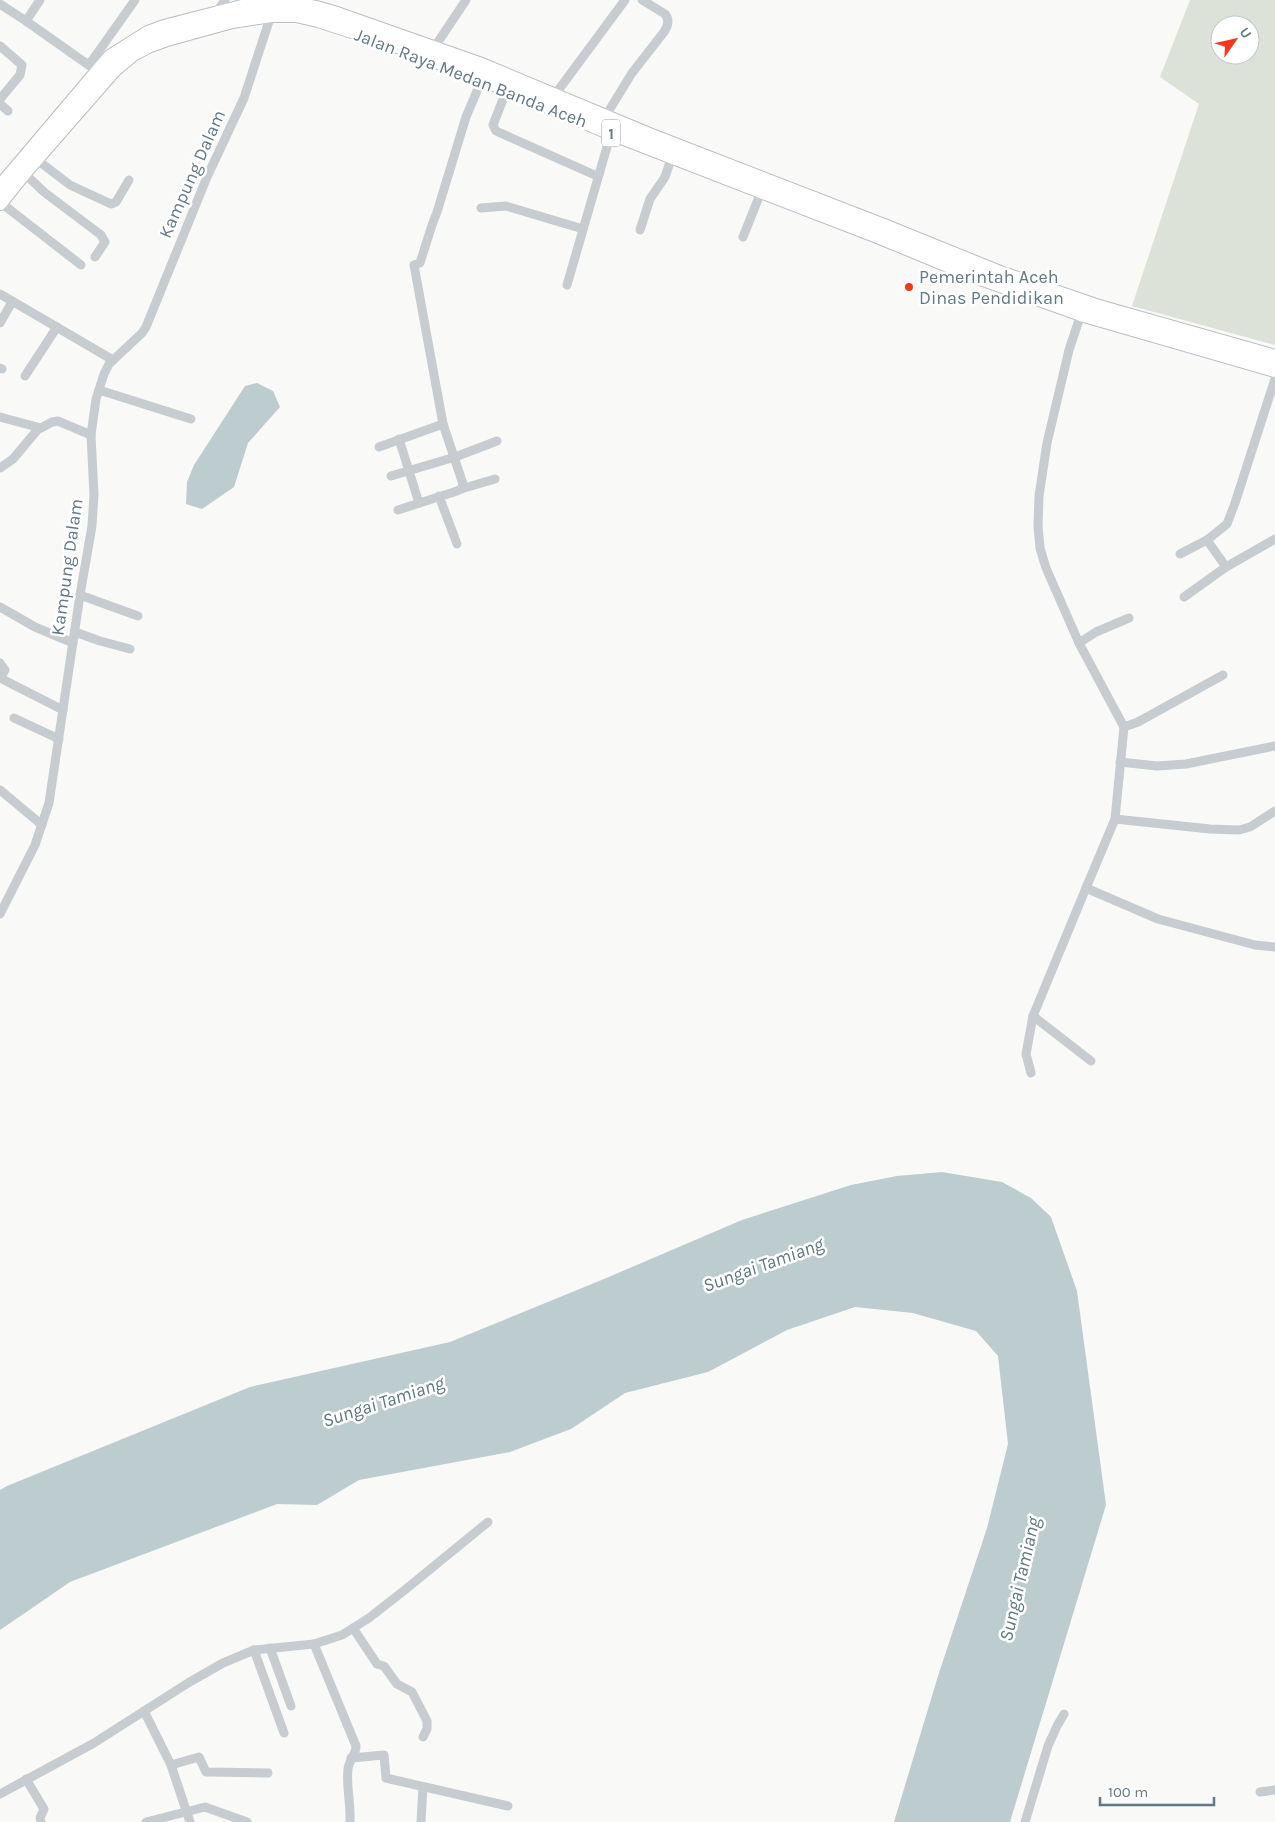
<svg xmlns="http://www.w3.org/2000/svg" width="1275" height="1822" font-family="Karla,sans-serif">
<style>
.green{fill:#dce2d7;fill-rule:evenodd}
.water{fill:#bdcccf}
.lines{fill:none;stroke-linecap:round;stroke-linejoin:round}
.highway-casing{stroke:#b9bec1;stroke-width:16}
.minor{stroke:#c6cccf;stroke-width:9}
.highway{stroke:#fff;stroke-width:14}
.poi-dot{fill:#f4381c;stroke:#fff;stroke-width:2}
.labels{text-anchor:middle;stroke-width:5;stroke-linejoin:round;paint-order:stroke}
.shield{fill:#fff;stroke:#90a1aa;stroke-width:1}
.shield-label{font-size:16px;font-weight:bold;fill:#617985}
.street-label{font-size:18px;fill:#617985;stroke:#fff}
.poi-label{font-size:18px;fill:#617985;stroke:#fff;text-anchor:start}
.water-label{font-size:19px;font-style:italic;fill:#5d787e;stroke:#fff}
</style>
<rect width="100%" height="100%" fill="#f9f9f7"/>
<path class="green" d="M1190 0H1275V345L1132 306 1199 104 1160 77ZM1220 25H1250V55H1220Z"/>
<g class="water">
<path d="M257 383 273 391 280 407 248 443 234 487 202 509 186 504 187 482 194 465 245 386Z"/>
<path d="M942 1172 1002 1182 1031 1198 1051 1217 1077 1291 1106 1505 1010 1822H894L938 1676 987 1528 1008 1444 998 1356 976 1331 913 1313 855 1307 787 1330 708 1372 625 1393 571 1429 510 1452 359 1480 317 1505 277 1504 70 1582 0 1630V1490L7 1486 250 1387 450 1342 604 1279 742 1220 851 1185 897 1176Z"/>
</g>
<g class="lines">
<g class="highway-casing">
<g id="highway">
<path d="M0 187 110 57 148 33 164 27 246 6 287 3 316 8 337 14 479 64 649 135 884 226 1000 273 1099 307 1275 357"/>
<path d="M0 203 24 173 114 70 133 54 148 46 167 39 232 21 271 15H296L318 20 395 45 517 93 611 133 880 237 972 275 1081 314 1275 370"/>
</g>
</g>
<g class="minor">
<path d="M40 0 26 21 97 71"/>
<path d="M0 4 26 21"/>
<path d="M216 13 225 0"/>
<path d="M0 46 22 65 20 75 0 99"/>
<path d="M434 48 466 0"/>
<path d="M89 65 135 0"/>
<path d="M507 89 493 125 496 131 597 176"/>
<path d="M554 96 625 0"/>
<path d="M0 104 8 111"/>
<path d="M605 117 632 73 664 32C668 26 670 20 665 14L642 0"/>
<path d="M36 159 70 185 111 204 116 202 129 180"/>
<path d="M24 173 44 192 101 235 105 242 95 257"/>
<path d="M0 202 81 265"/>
<path d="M481 208 506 206 583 229"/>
<path d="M640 230 650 199 665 177 672 156"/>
<path d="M743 237 761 192"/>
<path d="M567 285 611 133"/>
<path d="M0 294 113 360"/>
<path d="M1081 314 1069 350 1047 443 1039 496 1038 526 1040 548 1046 568 1079 643 1124 727 1115 819 1086 888 1158 919 1255 945 1275 947"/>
<path d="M0 323 12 302"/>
<path d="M0 368 2 369"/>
<path d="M25 376 57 327"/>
<path d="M99 390 191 419"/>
<path d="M0 417 41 428 52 422 58 421 91 435"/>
<path d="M399 439 419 503"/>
<path d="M379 447 443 424"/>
<path d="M0 468 13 459 39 428"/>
<path d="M391 476 455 457 497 441"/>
<path d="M461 489 495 479"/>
<path d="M439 496 457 544"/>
<path d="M398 510 457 491 461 489 463 484 443 424 414 265 420 263 432 225 437 212 466 117 482 79"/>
<path d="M1207 540 1226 567"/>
<path d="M1180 554 1207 540 1227 524 1235 503 1275 379"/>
<path d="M80 595 138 616"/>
<path d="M1184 597 1226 567 1275 539"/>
<path d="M0 607 35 627 73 643"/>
<path d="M75 632 100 641 130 649"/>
<path d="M1079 643 1096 632 1129 618"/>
<path d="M0 663 5 670 0 678"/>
<path d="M0 678 63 710"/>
<path d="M14 718 59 739"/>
<path d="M1124 727 1138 722 1223 675"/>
<path d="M1120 762 1157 766 1186 764 1275 746"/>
<path d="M0 790 42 825"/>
<path d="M1115 819 1210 829 1239 830 1250 827 1275 811"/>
<path d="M0 914 35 845 49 803 80 595 92 526 94 495 91 435 96 399 104 374 109 364 142 333 146 327 207 177 244 98 271 15"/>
<path d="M1033 1016 1091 1061"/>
<path d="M1031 1073 1026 1054 1033 1016 1086 888"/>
<path d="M353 1628 377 1664 384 1666 397 1684 412 1692 427 1721V1729L423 1737"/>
<path d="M314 1644 356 1746C356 1755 349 1760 348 1769 346 1786 351 1804 350 1822"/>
<path d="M270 1648 291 1706"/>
<path d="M254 1650 284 1733"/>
<path d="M144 1711 171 1765 190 1822"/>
<path d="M351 1758 384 1755 386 1778 508 1806"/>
<path d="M171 1765 199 1757 206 1772 268 1773"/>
<path d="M26 1779 44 1809 40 1818 41 1822"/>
<path d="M1260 1792 1275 1790"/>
<path d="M0 1794 94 1743 188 1683 223 1663 254 1650 314 1644 342 1635 369 1618 406 1589 488 1522"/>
<path d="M146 1822 205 1807 247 1822"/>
<path d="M421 1822 423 1787"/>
<path d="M1025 1822 1048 1746 1057 1726 1064 1714"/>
</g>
<use href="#highway" class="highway"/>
</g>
<circle class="poi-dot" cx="909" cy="287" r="5"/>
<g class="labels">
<rect class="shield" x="602" y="119.5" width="18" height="27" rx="4"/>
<g class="shield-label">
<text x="611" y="139">1</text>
</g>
<g class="street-label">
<text transform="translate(471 78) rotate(21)" y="6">Jalan Raya Medan Banda Aceh</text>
<text transform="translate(192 174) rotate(-66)" y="6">Kampung Dalam</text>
<text transform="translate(67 567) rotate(-82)" y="6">Kampung Dalam</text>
</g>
<g class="poi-label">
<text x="919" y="283">Pemerintah Aceh<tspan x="919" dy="21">Dinas Pendidikan</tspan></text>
</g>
<g class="water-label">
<text transform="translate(763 1264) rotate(-20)" y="7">Sungai Tamiang</text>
<text transform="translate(383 1401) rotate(-18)" y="7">Sungai Tamiang</text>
<text transform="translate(1019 1579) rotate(-77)" y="7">Sungai Tamiang</text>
</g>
</g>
<g transform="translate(1235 40) rotate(56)"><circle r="24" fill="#ffffff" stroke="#c0c9ce"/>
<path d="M0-4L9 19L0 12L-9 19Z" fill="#f4381c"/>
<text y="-8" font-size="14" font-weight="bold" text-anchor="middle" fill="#617985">U</text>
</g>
<path d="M1100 1797v8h114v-8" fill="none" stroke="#617985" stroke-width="2.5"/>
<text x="1108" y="1797" font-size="15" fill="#617985" stroke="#ffffff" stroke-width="4" paint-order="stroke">100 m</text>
</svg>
